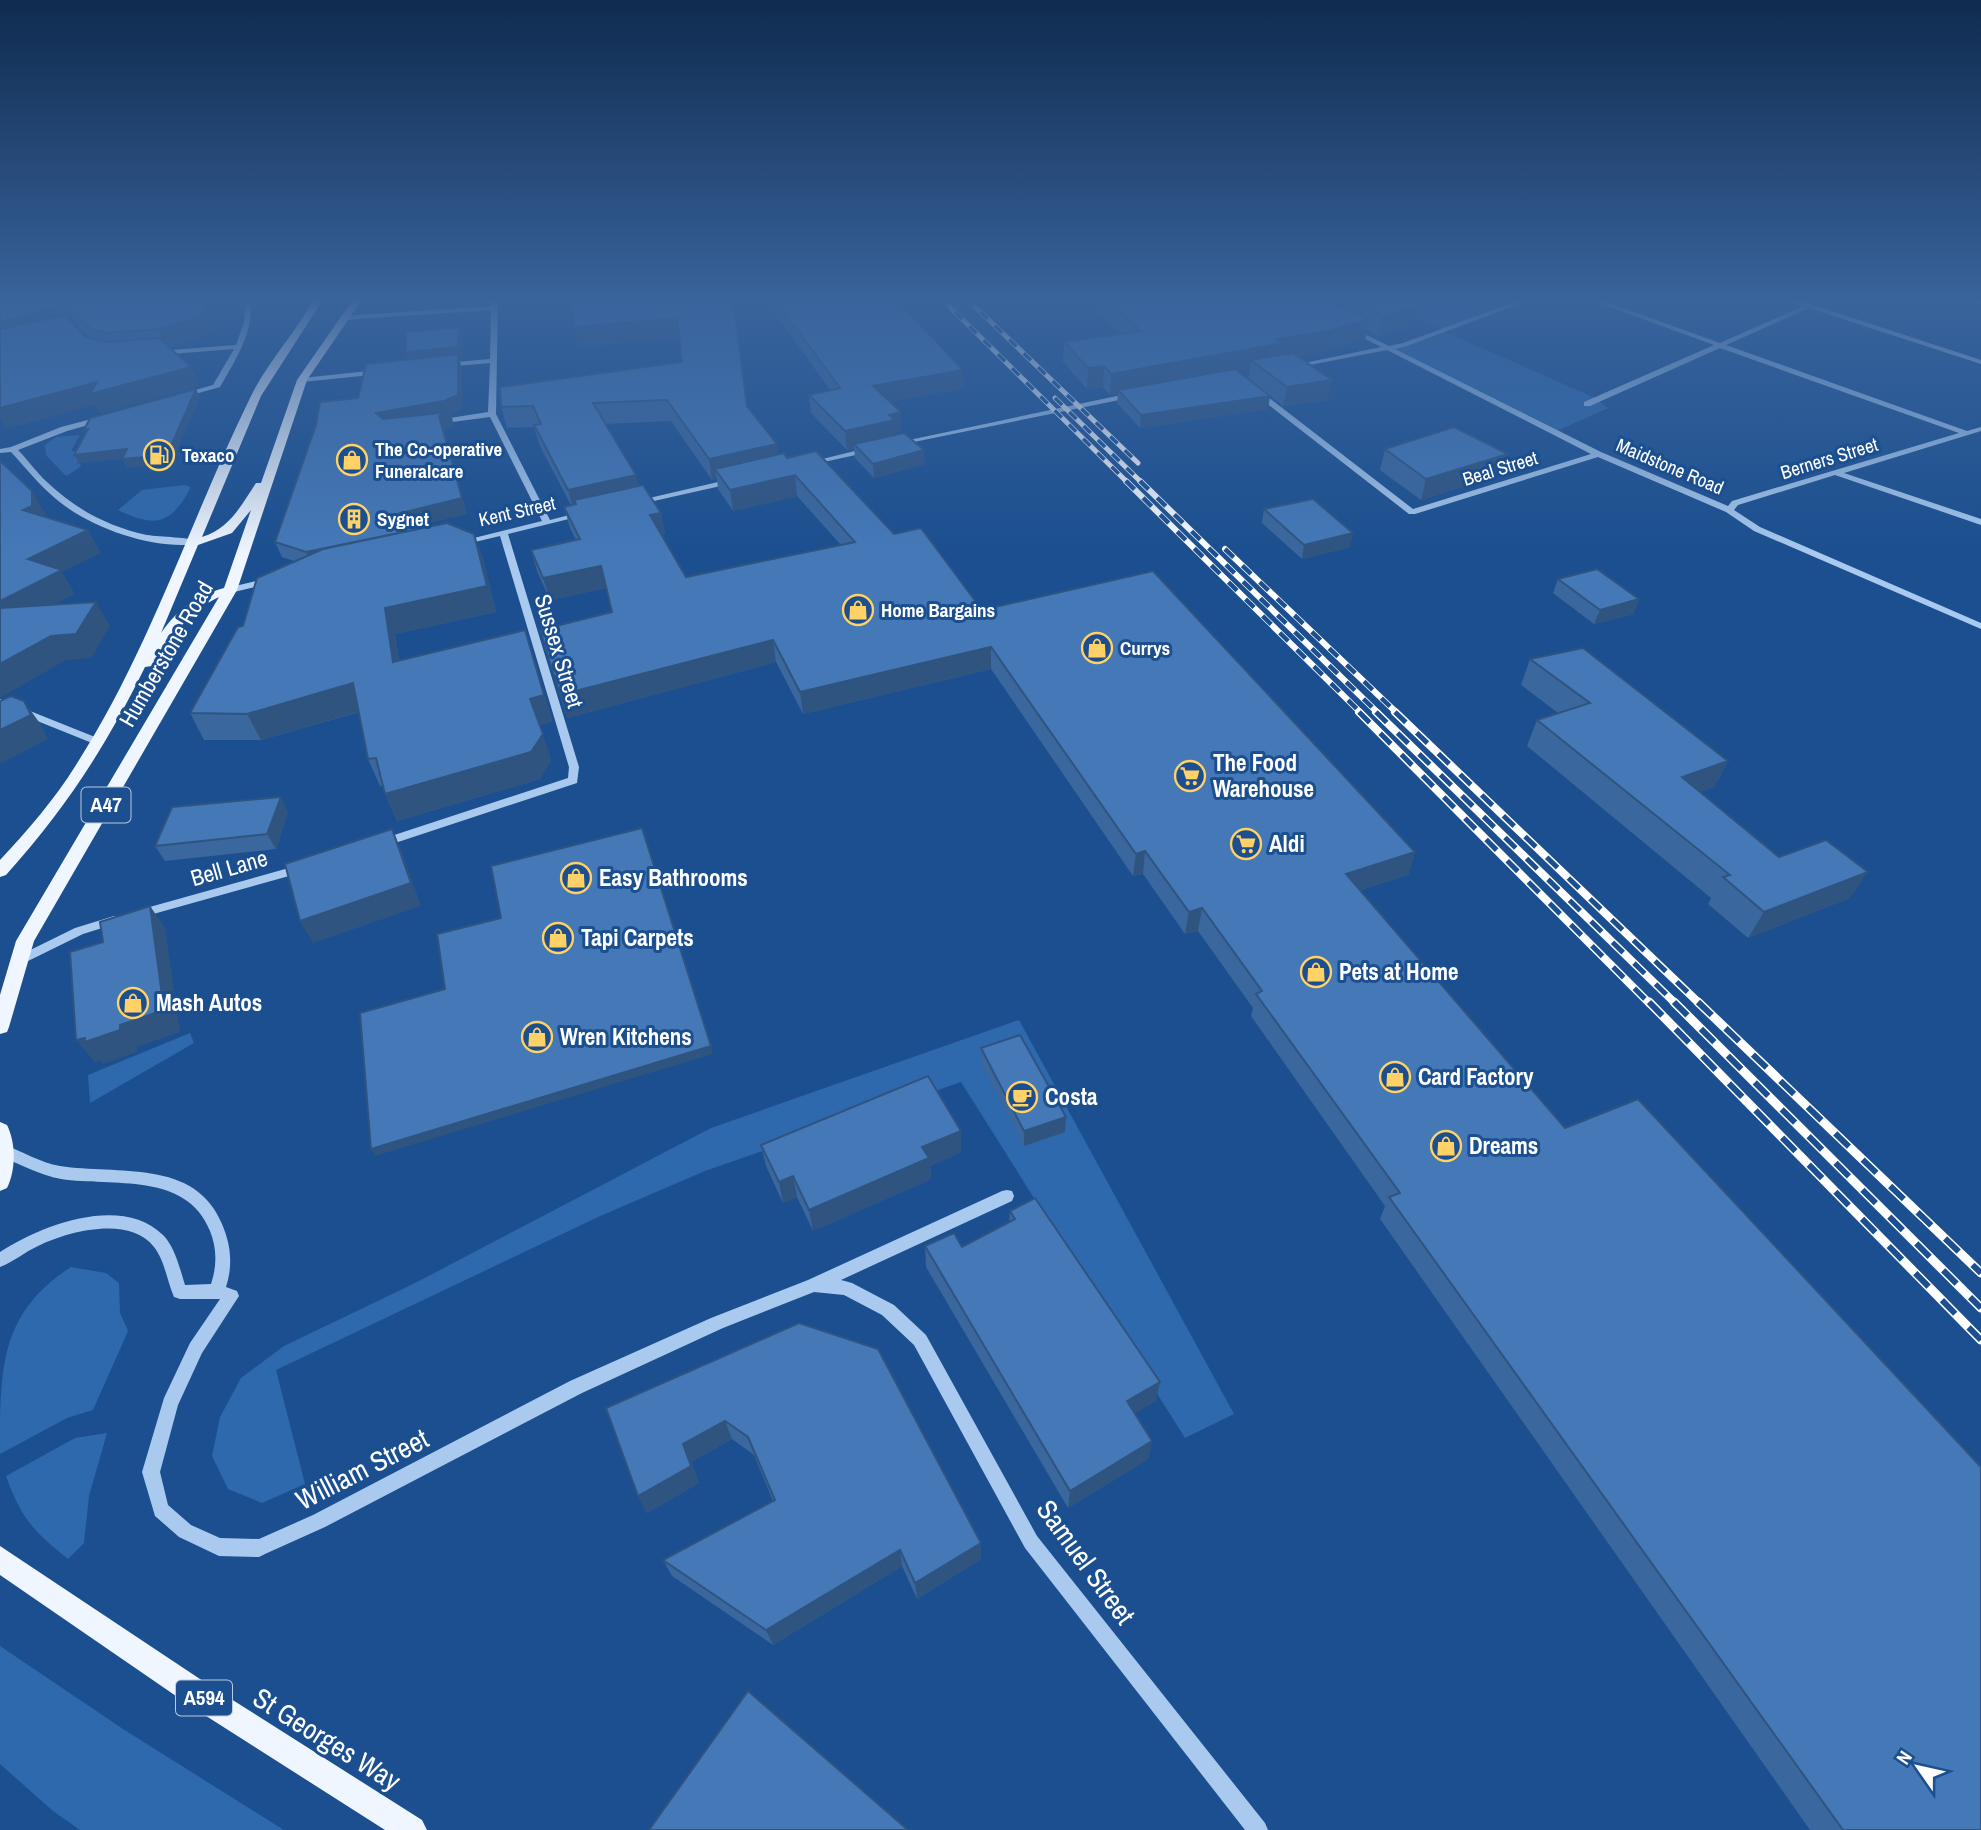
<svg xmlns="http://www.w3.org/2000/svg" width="1981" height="1830" font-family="'Archivo Narrow',sans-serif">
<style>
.green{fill:#2e69ad}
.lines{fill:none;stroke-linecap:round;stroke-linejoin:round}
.minor{fill:#a9c9ee;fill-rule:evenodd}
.major{fill:#f0f6ff;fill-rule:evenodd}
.rail-far3-casing{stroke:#fff;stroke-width:5}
.rail-far2-casing{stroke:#fff;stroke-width:6}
.rail-far1-casing{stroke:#fff;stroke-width:8}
.rail-casing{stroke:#fff;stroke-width:9}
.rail-far3{stroke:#1b4f8f;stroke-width:3.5;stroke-dasharray:10;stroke-linecap:butt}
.rail-far2{stroke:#1b4f8f;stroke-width:4.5;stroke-dasharray:12;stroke-linecap:butt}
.rail-far1{stroke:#1b4f8f;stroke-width:5;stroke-dasharray:15;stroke-linecap:butt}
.rail{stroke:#1b4f8f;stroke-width:6;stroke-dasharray:19;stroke-linecap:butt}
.wall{fill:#3a679d;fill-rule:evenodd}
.shaded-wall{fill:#305480}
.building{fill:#4478b7;stroke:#305480;stroke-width:2}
.labels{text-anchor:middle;stroke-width:6;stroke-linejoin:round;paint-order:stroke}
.far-poi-label{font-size:19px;font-weight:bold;fill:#fff;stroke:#1b4f8f;text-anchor:start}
.far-street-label{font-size:19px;fill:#fff;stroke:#1b4f8f}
.shield{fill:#1b4f8f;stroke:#bbcadd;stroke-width:2}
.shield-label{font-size:21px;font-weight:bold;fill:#fff}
.street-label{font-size:23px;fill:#fff;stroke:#1b4f8f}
.poi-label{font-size:23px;font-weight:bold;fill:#fff;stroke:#1b4f8f;text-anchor:start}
.near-street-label{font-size:28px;fill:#fff;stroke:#1b4f8f}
</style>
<rect width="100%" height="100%" fill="#1b4f8f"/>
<g class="green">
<path d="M1388 298H1502L1508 301 1443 330 1377 302Z"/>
<path d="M1445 332 1593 397 1608 408 1555 432 1390 349Z"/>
<path d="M80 435 71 451H83L77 463 81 464 79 468 66 476 46 455 45 445 56 437Z"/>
<path d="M184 485 191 487C171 525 155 528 118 510L142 490Z"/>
<path d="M1019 1020 1234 1414 1185 1438 961 1082 705 1171 598 1217 276 1370 305 1484 262 1503 228 1489 212 1456 220 1417 241 1378 284 1346 415 1283 711 1128Z"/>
<path d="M190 1033 194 1043 90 1103 88 1075Z"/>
<path d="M71 1267 106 1273 119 1283 120 1313 128 1331 93 1410 67 1418 0 1454C0 1367 0 1313 71 1267Z"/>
<path d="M107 1433 89 1496 84 1543 68 1559C33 1531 21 1518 6 1476L75 1438Z"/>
<path d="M0 1646 123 1729 284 1830H80L53 1811 0 1764Z"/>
</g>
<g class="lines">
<g class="minor">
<path d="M245 298H251C254 332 236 359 220 387L181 398V394L213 385 234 349 159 355 155 353 159 351 236 345 244 322Z"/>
<path d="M492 298H498L496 414 550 520 581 512 585 515 508 534 579 767 577 783 380 848 374 844 376 841 568 778 569 767 500 536 462 545 458 542 542 521 490 417 437 424 433 422 437 420 488 412 490 363 445 367 441 365 445 363 490 359 491 310 343 320 340 318 343 316 491 306Z"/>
<path d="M1525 298H1535L1407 346 1395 349 1601 452 1728 506 1732 501 1959 433 1720 348 1590 406H1584V402L1714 345 1585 298H1595L1720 343 1803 306 1782 298H1792L1981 360V364L1809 308 1726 345 1967 431 1981 427V431L1844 473 1981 519V525L1835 475 1738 505 1734 510 1760 527 1981 623V629L1754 531 1726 512 1598 457 1415 514H1409L1252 392 1259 390 1413 509 1591 454 1387 350 1294 368 1290 366 1381 347 1350 331V329H1354L1389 346 1403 343Z"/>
<path d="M1964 298 1981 300V304L1965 299Z"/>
<path d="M378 370H381V374L302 382 298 380 302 378Z"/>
<path d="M1131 393H1134V397L899 445 895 443Z"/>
<path d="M103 416H106V420L67 431 18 450C28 460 36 472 47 482 75 509 109 527 147 535 160 537 191 537 199 542L198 544C153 550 90 528 56 499 39 485 26 468 11 452L0 453V449L11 447 61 427Z"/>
<path d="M871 447H874V451L810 465 806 463Z"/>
<path d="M731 479H734V483L636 505 632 502Z"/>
<path d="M269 578 274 581 272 583 230 593 225 590 227 588Z"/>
<path d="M0 699 100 739 101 741 96 744 92 743 0 706Z"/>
<path d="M303 864 309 868 307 871 139 918 133 914 139 910Z"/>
<path d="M114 916 118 917 120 920 118 923 83 934 22 964H14L12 961 14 958 75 928Z"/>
<path d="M4 1145C23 1151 40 1163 60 1166 117 1175 195 1158 222 1224 231 1245 233 1265 226 1287L237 1291 239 1296 202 1353 178 1405 160 1472 168 1505 191 1525 220 1538 259 1539 313 1515 570 1381 711 1318 808 1280 1002 1191 1007 1190 1012 1191 1014 1196 1012 1201 841 1280 852 1283 894 1305 926 1335 1037 1536 1265 1823 1268 1830H1245L1025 1548 914 1345 882 1315 844 1295 814 1292 723 1328 582 1393 325 1527 265 1554 259 1557 219 1556 179 1537 155 1516 142 1472 164 1398 190 1343 220 1299H180L174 1297C167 1281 165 1261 154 1247 130 1215 68 1231 38 1246 25 1252 13 1262 0 1267V1252C41 1225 122 1194 163 1235 175 1247 180 1269 185 1285L211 1284C217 1266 217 1248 210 1231 186 1171 113 1187 61 1179 39 1175 20 1164 0 1156V1146Z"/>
</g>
<g class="major">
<path d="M314 298H324L261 396 202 537C230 528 240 507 256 483H261L297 380 354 298H363L307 380 237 590 34 941 9 1027 7 1032 0 1034V995L16 941 219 597C187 612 171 638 152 666L145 667C105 748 66 808 6 875L0 877V860C28 830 54 800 76 765 150 650 191 518 251 396 268 361 296 333 314 298ZM251 510 224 588C196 596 178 609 161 633L198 545 232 533Z"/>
<path d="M0 1122 7 1125C16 1143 16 1170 7 1188L0 1191Z"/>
<path d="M0 1546 212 1687 422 1820 427 1830H385L192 1707 0 1575Z"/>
</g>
<g class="rail-far3-casing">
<g id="rail-far3">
<path d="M941 298 1128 483"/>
<path d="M966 298 1138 463"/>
<path d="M1055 398 1142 483"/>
</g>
</g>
<g class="rail-far2-casing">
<g id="rail-far2">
<path d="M1126 481 1361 713"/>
<path d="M1140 481 1378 713"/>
<path d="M1225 549 1397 713"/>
</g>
</g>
<g class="rail-far1-casing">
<g id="rail-far1">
<path d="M1359 712 1650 1004"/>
<path d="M1376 712 1676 1004"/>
<path d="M1395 712 1700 1004"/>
</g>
</g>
<g class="rail-casing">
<g id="rail">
<path d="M1649 1002 1981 1340"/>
<path d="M1674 1002 1981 1308"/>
<path d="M1698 1002 1981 1273"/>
</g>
</g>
<use href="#rail-far3" class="rail-far3"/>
<use href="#rail-far2" class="rail-far2"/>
<use href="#rail-far1" class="rail-far1"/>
<use href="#rail" class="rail"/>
</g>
<g class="wall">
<path d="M2 298H213L214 312 211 331 203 336 169 347 191 367 199 386 100 413 95 404 6 429 0 418V300L3 299ZM76 323 91 338 85 337 73 324Z"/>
<path d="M734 298 747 407 778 455 787 458 894 534 982 610 1415 852 1408 875 1360 890 1981 1830H1810L1380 1219 1385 1206 1251 1016 1253 1008 1198 931 1185 934 1143 874 1133 876 991 669 803 714 776 662 567 718 540 630 612 612 606 588 550 600 537 571 531 550 576 540 570 528 564 507 571 505 540 446 534 427 507 428 501 407 682 362 679 337 579 347 574 327ZM671 421 712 480 717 479 718 489 733 511 797 496 841 545 686 577 661 535 665 534 661 513 639 486 605 424Z"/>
<path d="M764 298H895L963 370 964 388 890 402 902 431 896 432V435L925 464 874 478 855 458 854 448 847 450 811 413 809 395 830 390Z"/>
<path d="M1001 298H1401L1418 306 1413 326 1378 336 1367 330 1365 340 1324 351 1297 356 1328 400 1283 406 1270 396 1268 409 1140 428 1117 403 1118 394 1110 395 1103 387 1087 389 1063 362 1064 342 1121 333 1087 301 1006 311 1004 301ZM1250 369 1248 379 1238 371Z"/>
<path d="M459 327 462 339V359H459L462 368V409L451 414 454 426 443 430 467 514 427 523 433 526 474 534 483 559 496 612 395 634 399 661 553 721 539 725 551 760 540 779 397 821 385 794 383 786H380L368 759 359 712 261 740H204L190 713 243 626 294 561 282 557 275 542 358 398 409 359Z"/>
<path d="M1385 449 1501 474 1421 500 1380 470Z"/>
<path d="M1264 509 1350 547 1302 559 1262 523Z"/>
<path d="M1558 579 1639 599 1633 614 1594 624 1553 593Z"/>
<path d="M1530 659 1728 761 1714 787 1700 792 1779 857 1850 898 1748 938 1708 904 1711 898 1527 746 1537 720 1558 713 1521 685Z"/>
<path d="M288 812 276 849 165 861 155 846Z"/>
<path d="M981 1048 1066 1117 1065 1132 1024 1146 981 1063Z"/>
<path d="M961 1131V1152L930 1166 931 1179 813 1231 797 1197 783 1203 766 1166 761 1145Z"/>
<path d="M1010 1211 1156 1401 1135 1413 1152 1441 1148 1459 1068 1508 926 1267 925 1246 962 1247 1009 1222Z"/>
<path d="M799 1323 981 1559 917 1599 902 1566 773 1645 672 1576 663 1560 773 1501 754 1455 732 1439 691 1462 699 1483 647 1513 638 1496Z"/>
</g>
<g class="shaded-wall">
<path d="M206 298H213L214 312 211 331 203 336 166 348 158 329Z"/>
<path d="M1006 298H1087V301L1006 311Z"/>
<path d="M67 305 76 323 0 342V322Z"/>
<path d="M1418 306 1413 326 1378 336 1383 316Z"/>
<path d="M677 318 680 337 579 347 574 327Z"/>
<path d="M1369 320 1365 340 1324 351 1280 358 1251 360 1250 369 1121 393 1118 390V394L1110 395 1111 374Z"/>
<path d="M459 327 462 339V359H459L462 368V409L451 414 454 426 443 430 467 514 406 528 401 513 382 428 376 413 410 364 406 352Z"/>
<path d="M1104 366 1103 387 1087 389 1088 368Z"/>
<path d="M191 367 199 386 100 413 95 404 6 429 0 418V408L97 382Z"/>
<path d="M963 370 964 388 874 405 873 386Z"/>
<path d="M1332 380 1328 400 1283 406 1287 387Z"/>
<path d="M196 389 200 397 171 464 126 468 122 459Z"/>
<path d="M1270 396 1268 409 1140 428 1141 415Z"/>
<path d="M901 412 902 431 896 432V439L854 444V448L847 450 845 431 889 415Z"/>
<path d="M777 444 779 465 715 469 717 479 712 480 709 459Z"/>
<path d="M127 449 131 458 79 463 74 455Z"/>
<path d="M924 450 925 464 874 478 873 464Z"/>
<path d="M1508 454 1501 474 1421 500 1426 479Z"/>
<path d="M636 475 641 497 576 504 574 500 577 511 574 512 568 490Z"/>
<path d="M795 475 797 496 733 511 730 490Z"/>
<path d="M32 491 46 514V529L23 510Z"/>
<path d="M661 513 665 534 654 536 650 515Z"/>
<path d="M433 526 312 567 306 552Z"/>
<path d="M88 530 101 553 62 572 75 594 1 632 0 630V601L28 559Z"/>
<path d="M1353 533 1350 547 1302 559 1304 545Z"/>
<path d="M474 534 483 559 496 612 395 634 403 689 393 662 385 608Z"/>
<path d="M601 566 607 588 550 600 543 578Z"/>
<path d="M1639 599 1633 614 1594 624 1600 610Z"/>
<path d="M96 602 110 626 91 658 66 660 0 698V664Z"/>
<path d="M525 630 553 721 538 725 530 699Z"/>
<path d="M773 640 776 662 567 718 560 695Z"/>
<path d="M991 647V669L803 714 800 692Z"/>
<path d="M353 683 364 710 261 740 247 714Z"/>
<path d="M24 701 41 725 48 739 0 764V730Z"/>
<path d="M543 734 551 760 540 779 397 821 385 794Z"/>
<path d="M1728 761 1714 787 1669 803 1682 777Z"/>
<path d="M281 797 288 812 276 849 267 834Z"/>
<path d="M392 829 402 852 421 906 313 943 300 921Z"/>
<path d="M1145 851 1143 874 1133 876 1136 854Z"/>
<path d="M1415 852 1408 875 1340 896 1346 874Z"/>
<path d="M1868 872 1850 898 1748 938 1764 912Z"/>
<path d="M150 906 165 928 180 1032 137 1047V1052L103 1064 101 1060 95 1062 76 1040 120 1025Z"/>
<path d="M1202 908 1198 931 1185 934 1189 912Z"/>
<path d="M711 1046 713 1054 375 1156 371 1149Z"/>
<path d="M1066 1117 1065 1132 1024 1146V1131Z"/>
<path d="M961 1131V1152L930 1166 931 1179 813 1231 809 1210 922 1147Z"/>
<path d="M793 1176 797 1197 783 1203 779 1182Z"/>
<path d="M1160 1382 1156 1401 1124 1420 1127 1401Z"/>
<path d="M725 1421 732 1439 691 1462 699 1483 647 1513 638 1496 683 1444Z"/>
<path d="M1152 1441 1148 1459 1068 1508 1070 1491Z"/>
<path d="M981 1543V1559L917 1599 915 1583Z"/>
<path d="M900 1550 902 1566 773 1645 766 1630Z"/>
</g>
<g class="building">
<path d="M6 298H206L203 313 195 318 158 329 107 333 91 329 67 305 0 322V300Z"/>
<path d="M571 298H733L747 406 777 444 709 459 667 400 593 403 636 475 568 490 534 425 541 424 533 406 501 407 500 387 682 362 677 318 574 327Z"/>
<path d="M774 298H895L963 370 873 386 901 412 889 415 895 420 845 431 809 395 840 388Z"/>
<path d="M1106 298H1326L1369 320 1328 331 1276 339 1282 343 1111 374 1104 366 1088 368 1064 342 1141 331Z"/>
<path d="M1347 298H1401L1418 306 1383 316Z"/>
<path d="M65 315 85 337 107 342 159 338 191 367 90 394 97 382 0 408V329Z"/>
<path d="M459 327 458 347 406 352V332Z"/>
<path d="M1293 353 1332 380 1287 387 1251 360Z"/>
<path d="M458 354V395L444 401 376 413 383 419 450 412 439 416 462 498 401 513 433 526 306 552 275 542 316 425 320 402 358 398 366 364Z"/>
<path d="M1235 369 1270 396 1141 415 1118 390Z"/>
<path d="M196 389 167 455 122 459 127 449 74 455 88 429 84 430 90 418Z"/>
<path d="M1454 427 1508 454 1426 479 1385 449Z"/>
<path d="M904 433 924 450 873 464 854 444Z"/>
<path d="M816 451 894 534 921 528 982 610 1153 571 1415 852 1346 874 1565 1128 1638 1099 1981 1467V1830H1843L1389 1197 1400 1193 1256 994 1262 991 1202 908 1189 912 1145 851 1136 854 991 647 800 692 773 640 560 695 540 630 612 612 601 566 543 578 531 550 580 539 564 507 576 504 574 500 643 485 661 513 650 515 686 577 855 542 795 475 730 490 715 469 784 453 787 458Z"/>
<path d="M0 461 32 491V506L23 510 88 530 28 559 62 570 0 601Z"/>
<path d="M1313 499 1353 533 1304 545 1264 509Z"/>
<path d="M447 523 474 534 487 586 385 608 393 662 525 630 544 695 530 699 543 734 531 752 385 794 376 758 368 759 353 683 247 714 190 713 238 627 243 626 257 578 323 549Z"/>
<path d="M1597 569 1639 599 1600 610 1558 579Z"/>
<path d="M96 602 76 634 51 636 0 664V608Z"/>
<path d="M1583 648 1728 761 1682 777 1779 857 1826 840 1868 872 1764 912 1723 877 1730 875 1537 720 1590 703 1530 659Z"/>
<path d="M11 696 24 701 31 715 0 730V701Z"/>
<path d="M281 797 267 834 155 846 172 807Z"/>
<path d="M642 828 711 1046 371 1149 360 1013 445 989 437 934 501 918 491 866Z"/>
<path d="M392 829 411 883 300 921 285 864Z"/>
<path d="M150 906 164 1010 120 1025V1030L85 1042V1038L76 1040 70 952 103 942 100 922Z"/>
<path d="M1020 1035 1066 1117 1024 1131 981 1048Z"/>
<path d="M928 1076 961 1131 922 1147 929 1158 809 1210 793 1176 779 1182 761 1145Z"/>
<path d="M1035 1198 1160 1382 1127 1401 1152 1441 1070 1491 925 1246 954 1233 962 1247 1015 1219 1010 1211Z"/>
<path d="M799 1323 878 1349 981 1543 915 1583 900 1550 766 1630 663 1560 775 1500 748 1437 725 1421 683 1444 691 1466 638 1496 606 1408Z"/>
<path d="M748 1691 908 1830H649Z"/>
</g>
<linearGradient id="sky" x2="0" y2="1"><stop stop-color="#0f2b4f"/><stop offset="0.54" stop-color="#39639b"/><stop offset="1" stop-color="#39639b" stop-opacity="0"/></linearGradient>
<rect width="1981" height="554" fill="url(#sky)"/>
<defs>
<g id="fuel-ring" transform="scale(1.575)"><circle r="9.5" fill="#1b4f8f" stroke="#ffd166" stroke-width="1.5"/><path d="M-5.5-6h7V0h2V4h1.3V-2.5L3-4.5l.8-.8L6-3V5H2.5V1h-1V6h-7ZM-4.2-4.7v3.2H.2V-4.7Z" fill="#ffd166"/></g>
<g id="shop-ring" transform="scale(1.575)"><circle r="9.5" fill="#1b4f8f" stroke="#ffd166" stroke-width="1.5"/><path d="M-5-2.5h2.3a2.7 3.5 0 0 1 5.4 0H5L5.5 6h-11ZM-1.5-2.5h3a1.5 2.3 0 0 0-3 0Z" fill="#ffd166"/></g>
<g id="building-ring" transform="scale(1.575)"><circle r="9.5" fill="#1b4f8f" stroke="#ffd166" stroke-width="1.5"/><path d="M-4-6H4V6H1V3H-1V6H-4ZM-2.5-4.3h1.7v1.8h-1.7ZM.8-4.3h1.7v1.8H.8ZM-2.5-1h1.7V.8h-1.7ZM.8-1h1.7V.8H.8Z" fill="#ffd166"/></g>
<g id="supermarket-ring" transform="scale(1.575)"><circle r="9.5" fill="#1b4f8f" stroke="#ffd166" stroke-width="1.5"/><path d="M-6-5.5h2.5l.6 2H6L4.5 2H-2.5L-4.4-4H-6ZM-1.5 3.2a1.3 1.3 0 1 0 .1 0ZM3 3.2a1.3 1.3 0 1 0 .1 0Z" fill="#ffd166"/></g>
<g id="cafe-ring" transform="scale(1.575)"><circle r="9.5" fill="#1b4f8f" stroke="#ffd166" stroke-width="1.5"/><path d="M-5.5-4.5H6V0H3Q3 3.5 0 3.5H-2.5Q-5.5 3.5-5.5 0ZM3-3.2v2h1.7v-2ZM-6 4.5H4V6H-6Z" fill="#ffd166"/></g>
</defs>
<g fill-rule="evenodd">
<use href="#fuel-ring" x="159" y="455"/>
<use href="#shop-ring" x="352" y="460"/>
<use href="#building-ring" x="354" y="519"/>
<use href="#shop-ring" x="858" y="610"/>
<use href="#shop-ring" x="1097" y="648"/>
<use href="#supermarket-ring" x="1190" y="776"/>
<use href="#supermarket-ring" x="1246" y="844"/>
<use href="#shop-ring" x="576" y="878"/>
<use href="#shop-ring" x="558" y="938"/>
<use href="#shop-ring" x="1316" y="972"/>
<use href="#shop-ring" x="133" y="1003"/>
<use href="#shop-ring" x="537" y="1037"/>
<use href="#shop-ring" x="1395" y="1077"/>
<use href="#cafe-ring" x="1022" y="1097"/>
<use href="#shop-ring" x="1446" y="1146"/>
</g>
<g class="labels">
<g class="far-poi-label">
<text x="375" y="456">The Co-operative<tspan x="375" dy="22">Funeralcare</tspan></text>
<text x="182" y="462">Texaco</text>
<text x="377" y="526">Sygnet</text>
<text x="881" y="617">Home Bargains</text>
<text x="1120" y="655">Currys</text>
</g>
<g class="far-street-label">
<text transform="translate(1829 458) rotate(-17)" y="7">Berners Street</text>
<text transform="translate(1670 466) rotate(23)" y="7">Maidstone Road</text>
<text transform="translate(1500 468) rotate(-17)" y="7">Beal Street</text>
<text transform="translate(517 511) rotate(-13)" y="7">Kent Street</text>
</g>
<g class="shield">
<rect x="81.5" y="787.5" width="49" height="35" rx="5"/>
<rect x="176" y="1680.5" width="56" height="35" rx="5"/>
</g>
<g class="shield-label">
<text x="106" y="812">A47</text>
<text x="204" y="1705">A594</text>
</g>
<g class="street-label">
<text transform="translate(559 651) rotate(73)" y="8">Sussex Street</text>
<text transform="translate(166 654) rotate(-60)" y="8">Humberstone Road</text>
<text transform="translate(229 868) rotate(-16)" y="8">Bell Lane</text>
</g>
<g class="poi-label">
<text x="1213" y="771">The Food<tspan x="1213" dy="26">Warehouse</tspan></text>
<text x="1269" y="852">Aldi</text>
<text x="599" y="886">Easy Bathrooms</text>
<text x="581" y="946">Tapi Carpets</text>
<text x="1339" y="980">Pets at Home</text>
<text x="156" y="1011">Mash Autos</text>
<text x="560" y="1045">Wren Kitchens</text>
<text x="1418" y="1085">Card Factory</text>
<text x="1045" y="1105">Costa</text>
<text x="1469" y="1154">Dreams</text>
</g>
<g class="near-street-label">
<text transform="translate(362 1469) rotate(-27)" y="10">William Street</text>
<text transform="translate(1086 1562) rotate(54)" y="10">Samuel Street</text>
<text transform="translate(327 1739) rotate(32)" y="10">St Georges Way</text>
</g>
</g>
<g transform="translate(1918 1767) rotate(304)" stroke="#1b4f8f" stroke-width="5" paint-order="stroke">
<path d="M0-5L12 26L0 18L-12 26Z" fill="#ffffff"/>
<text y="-10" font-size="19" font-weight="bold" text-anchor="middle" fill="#ffffff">N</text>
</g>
</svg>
